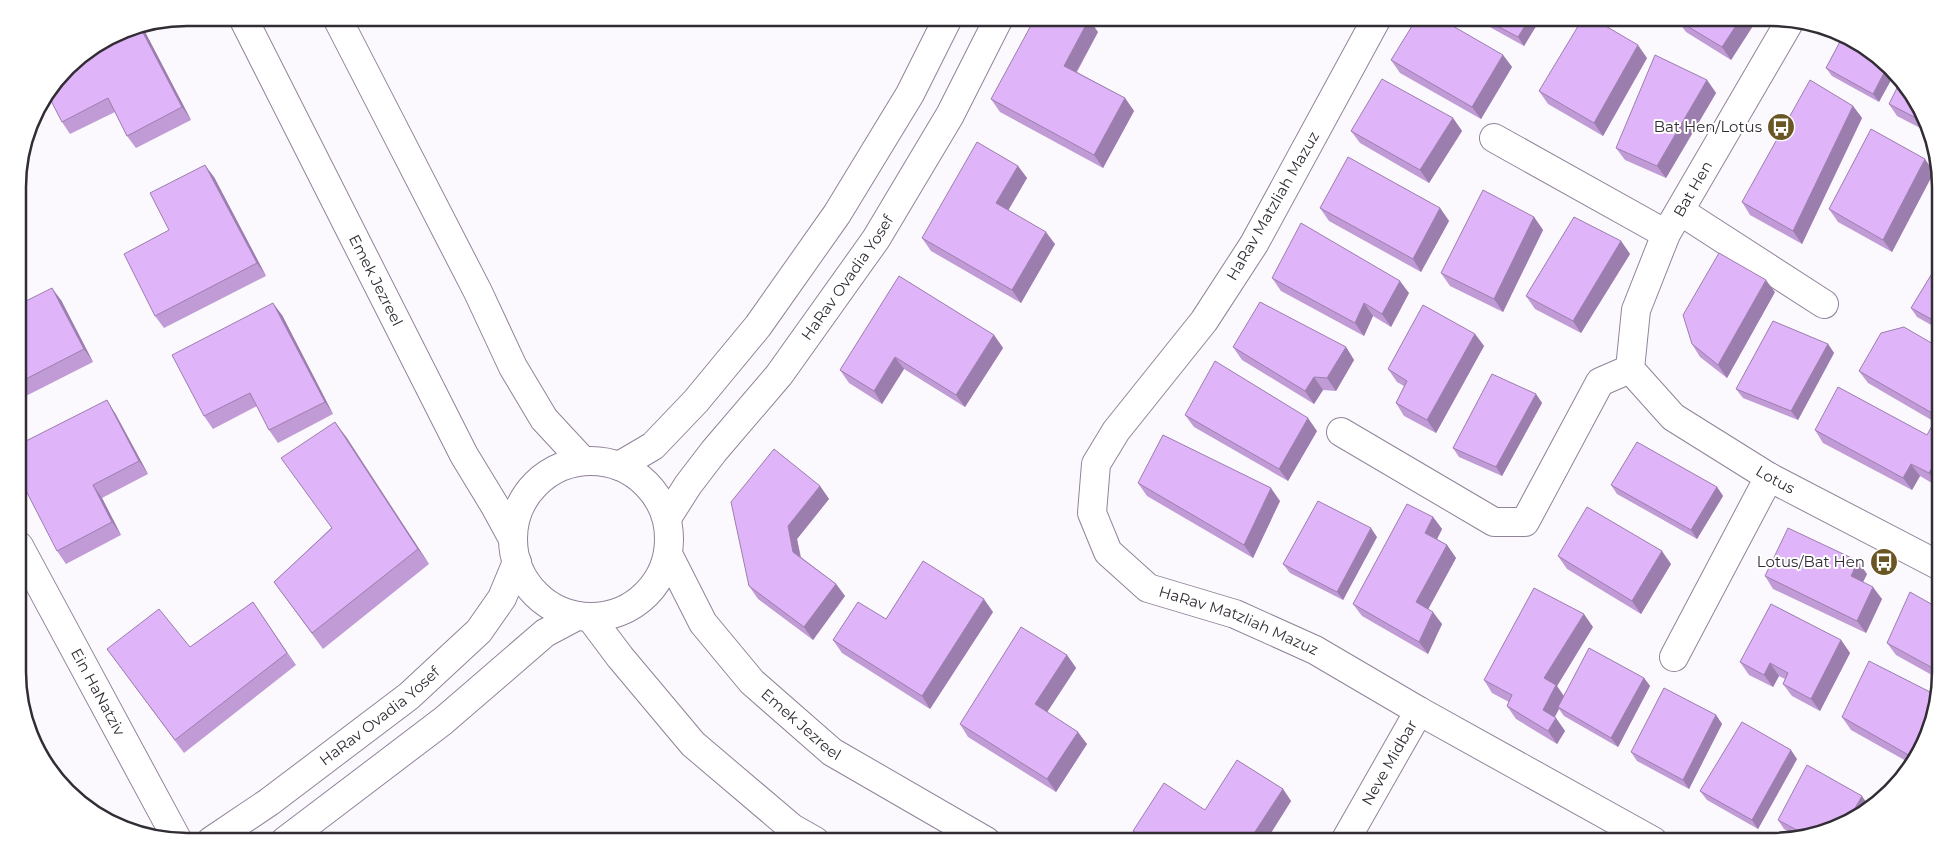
<svg xmlns="http://www.w3.org/2000/svg" width="1958" height="859" font-family="Montserrat,sans-serif">
<style>
.lines{fill:none;stroke-linecap:round;stroke-linejoin:round}
.pedestrian-casing{stroke:#91839a;stroke-width:30}
.minor-casing{stroke:#91839a;stroke-width:30}
.tertiary-casing{stroke:#91839a;stroke-width:30}
.pedestrian{stroke:#fff;stroke-width:28}
.minor{stroke:#fff;stroke-width:28}
.tertiary{stroke:#fff;stroke-width:28}
.wall{fill:#c09bd5}
.shaded-wall{fill:#9c7eae}
.building{fill:#dfb4f8;stroke:#9c7eae}
.labels{text-anchor:middle;stroke-width:4;stroke-linejoin:round;paint-order:stroke}
.poi-label{font-size:15px;fill:#322c35;stroke:#fff;text-anchor:end}
.street-label{font-size:15px;fill:#322c35;stroke:#fff}
.rim{fill:none;stroke:#322c35;stroke-width:2.5}
</style>
<rect width="100%" height="100%" fill="#fcf9fe"/>
<g class="lines">
<g class="pedestrian-casing">
<g id="pedestrian">
<path d="M1494 138 1666 234"/>
<path d="M1680 211 1824 304"/>
<path d="M1341 432 1494 522H1525L1600 382 1630 369"/>
<path d="M1674 657 1769 477"/>
</g>
</g>
<g class="minor-casing">
<g id="minor">
<path id="s1" d="M1377 18 1254 244 1204 321 1116 431 1096 464 1092 513 1108 552 1148 588 1235 614 1315 650 1419 711 1653 841"/>
<path id="s2" d="M1790 21 1666 234 1636 310 1630 369 1673 417 1769 477 1940 566"/>
<path id="s3" d="M19 546 177 839"/>
<path id="s4" d="M1345 841 1419 711"/>
</g>
</g>
<g class="tertiary-casing">
<g id="tertiary">
<path id="s5" d="M243 18 464 455 495 506 513 539"/>
<path d="M337 18 478 292 513 367 544 419 583 461"/>
<circle cx="591" cy="539" r="78"/>
<path d="M619 466 653 446 696 401 758 326 837 214 910 94 948 18"/>
<path id="s6" d="M667 518 688 485 714 451 779 375 876 239 950 115 999 18"/>
<path id="s7" d="M668 554 703 623 752 682 832 752 986 841"/>
<path d="M590 617 620 657 693 744 792 828 815 841"/>
<path id="s8" d="M211 841 269 802 409 696 479 631 502 598 517 562"/>
<path d="M285 841 443 721 545 633 577 616"/>
</g>
</g>
<use href="#pedestrian" class="pedestrian"/>
<use href="#minor" class="minor"/>
<use href="#tertiary" class="tertiary"/>
</g>
<g class="wall">
<path d="M1482 18H1541L1524 46 1488 26Z"/>
<path d="M1651 18H1665L1662 23Z"/>
<path d="M1679 18H1758L1731 60 1686 32 1677 20Z"/>
<path d="M142 26 191 120 136 148 127 136 115 112 70 134 62 122 123 30Z"/>
<path d="M1098 32 1077 72 1125 98 1134 111 1103 168 1000 112 991 99Z"/>
<path d="M1843 36 1879 102 1832 76 1826 68Z"/>
<path d="M1503 55 1512 67 1481 119 1400 73 1391 60Z"/>
<path d="M1647 58 1603 136 1548 104 1539 91Z"/>
<path d="M1707 80 1716 93 1666 178 1625 160 1616 148Z"/>
<path d="M1906 84 1924 130 1897 116 1889 104Z"/>
<path d="M1853 106 1862 118 1802 244 1750 215 1742 202Z"/>
<path d="M1453 118 1462 131 1429 183 1360 143 1351 131Z"/>
<path d="M1018 166 1027 178 1008 210 1055 244 1021 303 931 251 922 238Z"/>
<path d="M1934 172 1892 252 1838 222 1829 209Z"/>
<path d="M214 177 266 276 164 328 155 316 169 230Z"/>
<path d="M1320 208H1440L1449 221 1421 272 1329 221Z"/>
<path d="M1534 217 1543 230 1503 312 1450 286 1441 273Z"/>
<path d="M1621 241 1630 254 1581 333 1535 309 1526 296Z"/>
<path d="M1939 262 1940 330 1917 317 1911 308Z"/>
<path d="M1272 278 1409 293 1391 327 1373 316 1364 336 1281 291Z"/>
<path d="M1775 292 1727 378 1700 357 1692 344Z"/>
<path d="M61 300 93 362 18 400V305Z"/>
<path d="M282 315 333 414 278 443 269 430 257 406 213 429 204 416Z"/>
<path d="M1475 334 1484 346 1436 433 1404 416 1396 403 1404 386 1397 382 1388 369Z"/>
<path d="M994 335 1003 348 965 407 904 369 882 404 849 383 840 370Z"/>
<path d="M1828 344 1834 353 1798 420 1743 398 1736 389Z"/>
<path d="M1233 347H1346L1354 360 1336 391 1323 390 1314 404 1242 360Z"/>
<path d="M1940 348V425L1868 383 1859 371Z"/>
<path d="M1536 394 1542 403 1502 476 1459 457 1453 448Z"/>
<path d="M115 413 148 474 102 498 121 535 66 564 57 551Z"/>
<path d="M1185 415 1317 431 1288 481 1194 427Z"/>
<path d="M335 422 429 564 323 649 274 582 331 528Z"/>
<path d="M1815 430 1927 435 1937 486 1920 476 1912 490 1823 443Z"/>
<path d="M1138 483 1280 501 1253 558 1147 496Z"/>
<path d="M1611 485 1717 487 1723 496 1697 539 1617 494Z"/>
<path d="M820 486 829 499 797 539 801 557 836 584 845 596 813 640 758 599 749 586Z"/>
<path d="M1433 517 1442 529 1437 539 1447 545 1456 558 1428 609 1442 624 1428 654 1362 616 1353 604Z"/>
<path d="M1377 537 1343 600 1290 573 1283 564Z"/>
<path d="M1558 556 1671 564 1641 614 1567 569Z"/>
<path d="M1867 574 1863 582 1882 599 1866 633 1773 589 1765 576Z"/>
<path d="M253 602 296 665 184 753 107 649 190 647Z"/>
<path d="M993 612 930 709 842 653 833 640 886 619Z"/>
<path d="M1593 627 1557 686 1564 696 1644 678 1650 686 1618 747 1564 716 1559 709 1555 717 1565 731 1557 744 1516 719 1507 706 1509 702 1492 693 1484 680Z"/>
<path d="M1841 640 1850 653 1820 711 1792 696 1783 684 1785 679 1779 676 1773 687 1749 675 1740 662Z"/>
<path d="M1887 643 1940 672 1939 679 1896 655Z"/>
<path d="M1067 655 1076 668 1047 712 1087 744 1056 792 968 737 960 724Z"/>
<path d="M1716 715 1722 724 1689 789 1637 761 1631 752Z"/>
<path d="M1842 717 1928 736 1908 762 1851 730Z"/>
<path d="M1797 759 1758 829 1707 800 1700 791Z"/>
<path d="M1283 789 1291 801 1266 841H1140L1133 831 1205 810Z"/>
<path d="M1868 805 1865 811 1825 832 1800 837 1784 829 1778 820Z"/>
</g>
<g class="shaded-wall">
<path d="M1530 18H1541L1524 46 1518 37Z"/>
<path d="M1657 18H1665L1662 23Z"/>
<path d="M1741 18H1758L1731 60 1722 47Z"/>
<path d="M1089 19 1098 32 1073 78 1064 66Z"/>
<path d="M142 26 191 120 182 107 140 27Z"/>
<path d="M1638 45 1647 58 1603 136 1594 123Z"/>
<path d="M1503 55 1512 67 1481 119 1472 107Z"/>
<path d="M1886 69 1894 75 1879 102 1873 94Z"/>
<path d="M1707 80 1716 93 1666 178 1657 166Z"/>
<path d="M1125 98 1134 111 1103 168 1094 155Z"/>
<path d="M1853 106 1862 118 1802 244 1793 231Z"/>
<path d="M1453 118 1462 131 1429 183 1420 170Z"/>
<path d="M1925 159 1934 172 1892 252 1883 240Z"/>
<path d="M205 165 214 177 266 276 257 263Z"/>
<path d="M1018 166 1027 178 1005 216 996 203Z"/>
<path d="M1440 208 1449 221 1421 272 1413 259Z"/>
<path d="M1534 217 1543 230 1503 312 1494 299Z"/>
<path d="M1046 232 1055 244 1021 303 1012 290Z"/>
<path d="M1621 241 1630 254 1581 333 1573 321Z"/>
<path d="M1766 280 1775 292 1727 378 1718 365Z"/>
<path d="M1400 281 1409 293 1391 327 1382 314Z"/>
<path d="M52 288 61 300 93 362 84 349Z"/>
<path d="M273 303 282 315 333 414 325 402Z"/>
<path d="M1364 303 1373 316 1364 336 1355 323Z"/>
<path d="M1475 334 1484 346 1436 433 1427 420Z"/>
<path d="M994 335 1003 348 965 407 956 395Z"/>
<path d="M1828 344 1834 353 1798 420 1791 411Z"/>
<path d="M1346 347 1354 360 1336 391 1327 378Z"/>
<path d="M895 357 904 369 882 404 874 391Z"/>
<path d="M1314 377 1323 390 1314 404 1305 391Z"/>
<path d="M1536 394 1542 403 1502 476 1496 467Z"/>
<path d="M107 400 115 413 148 474 139 461Z"/>
<path d="M1308 418 1317 431 1288 481 1279 469Z"/>
<path d="M335 422 347 438 429 564 418 549Z"/>
<path d="M1940 453V481L1937 486 1929 473Z"/>
<path d="M1911 464 1920 476 1912 490 1903 478Z"/>
<path d="M93 485 102 498 121 535 112 522Z"/>
<path d="M820 486 829 499 797 539 802 565 793 552 788 526Z"/>
<path d="M1717 487 1723 496 1697 539 1691 530Z"/>
<path d="M1271 488 1280 501 1253 558 1244 545Z"/>
<path d="M1433 517 1442 529 1434 545 1425 533Z"/>
<path d="M1371 528 1377 537 1343 600 1337 592Z"/>
<path d="M1447 545 1456 558 1425 615 1416 602Z"/>
<path d="M1662 551 1671 564 1641 614 1632 601Z"/>
<path d="M1858 561 1867 574 1860 588 1851 576Z"/>
<path d="M836 584 845 596 813 640 804 627Z"/>
<path d="M1873 587 1882 599 1866 633 1857 621Z"/>
<path d="M984 599 993 612 930 709 922 696Z"/>
<path d="M1433 612 1442 624 1428 654 1419 642Z"/>
<path d="M1584 614 1593 627 1557 686 1565 698 1558 707 1559 709 1551 723 1543 710 1544 678Z"/>
<path d="M1841 640 1850 653 1820 711 1811 699Z"/>
<path d="M1067 655 1076 668 1044 717 1035 704Z"/>
<path d="M1770 663 1779 676 1773 687 1764 675Z"/>
<path d="M1644 678 1650 686 1618 747 1611 738Z"/>
<path d="M1716 715 1722 724 1689 789 1683 780Z"/>
<path d="M1556 718 1565 731 1557 744 1548 731Z"/>
<path d="M1078 732 1087 744 1056 792 1047 779Z"/>
<path d="M1791 750 1797 759 1758 829 1752 820Z"/>
<path d="M1283 789 1291 801 1266 841H1249Z"/>
<path d="M1862 796 1868 805 1865 811 1848 820Z"/>
</g>
<g class="building">
<path d="M1035 18H1086L1089 19 1064 66 1125 98 1094 155 991 99Z"/>
<path d="M1417 18H1439L1503 55 1472 107 1391 60Z"/>
<path d="M1482 18H1530L1518 37Z"/>
<path d="M1583 18H1592L1638 45 1594 123 1539 91Z"/>
<path d="M1679 18H1741L1722 47 1677 20Z"/>
<path d="M140 27 182 107 127 136 108 98 62 122 48 95 75 60 123 30Z"/>
<path d="M1843 36 1886 69 1873 94 1826 68Z"/>
<path d="M1655 55 1707 80 1657 166 1616 148Z"/>
<path d="M1382 79 1453 118 1420 170 1351 131Z"/>
<path d="M1810 80 1853 106 1793 231 1742 202Z"/>
<path d="M1901 80 1906 84 1920 120 1889 104Z"/>
<path d="M1871 129 1925 159 1883 240 1829 209Z"/>
<path d="M977 142 1018 166 996 203 1046 232 1012 290 922 238Z"/>
<path d="M1348 157 1440 208 1413 259 1320 208Z"/>
<path d="M205 165 257 263 155 316 124 254 169 230 150 193Z"/>
<path d="M1483 190 1534 217 1494 299 1441 273Z"/>
<path d="M1574 217 1621 241 1573 321 1526 296Z"/>
<path d="M1939 217V228L1935 226Z"/>
<path d="M1301 223 1400 281 1382 314 1364 303 1355 323 1272 278Z"/>
<path d="M1719 253 1766 280 1718 365 1692 344 1683 315Z"/>
<path d="M1939 262 1940 324 1911 308Z"/>
<path d="M899 276 994 335 956 395 895 357 874 391 840 370Z"/>
<path d="M52 288 84 349 18 383V305Z"/>
<path d="M1260 302 1346 347 1327 378 1314 377 1305 391 1233 347Z"/>
<path d="M273 303 325 402 269 430 250 393 204 416 172 355Z"/>
<path d="M1423 305 1475 334 1427 420 1396 403 1407 381 1388 369Z"/>
<path d="M1773 321 1828 344 1791 411 1736 389Z"/>
<path d="M1904 327 1940 348 1939 417 1859 371 1881 333Z"/>
<path d="M1215 361 1308 418 1279 469 1185 415Z"/>
<path d="M1492 374 1536 394 1496 467 1453 448Z"/>
<path d="M1838 387 1927 435 1933 424 1940 428V453L1929 473 1911 464 1903 478 1815 430Z"/>
<path d="M107 400 139 461 93 485 112 522 57 551 19 477 18 445Z"/>
<path d="M335 422 418 549 312 633 274 582 332 528 281 458Z"/>
<path d="M1163 435 1271 488 1244 545 1138 483Z"/>
<path d="M1637 442 1717 487 1691 530 1611 485Z"/>
<path d="M774 449 820 486 788 526 793 552 836 584 804 627 749 586 731 502Z"/>
<path d="M1318 501 1371 528 1337 592 1283 564Z"/>
<path d="M1407 504 1433 517 1425 533 1447 545 1416 602 1433 612 1419 642 1353 604Z"/>
<path d="M1587 507 1662 551 1632 601 1558 556Z"/>
<path d="M1788 528 1858 561 1851 576 1873 587 1857 621 1765 576Z"/>
<path d="M923 561 984 599 922 696 833 640 858 602 886 619Z"/>
<path d="M1534 588 1584 614 1544 678 1556 685 1543 710 1556 718 1548 731 1507 706 1512 695 1484 680Z"/>
<path d="M1910 592 1940 609V672L1887 643Z"/>
<path d="M253 602 287 653 175 740 107 649 159 609 190 647Z"/>
<path d="M1771 604 1841 640 1811 699 1783 684 1788 673 1770 663 1764 675 1740 662Z"/>
<path d="M1021 627 1067 655 1035 704 1078 732 1047 779 960 724Z"/>
<path d="M1589 648 1644 678 1611 738 1558 707Z"/>
<path d="M1869 661 1936 695 1927 737 1912 757 1842 717Z"/>
<path d="M1664 688 1716 715 1683 780 1631 752Z"/>
<path d="M1742 722 1791 750 1752 820 1700 791Z"/>
<path d="M1237 760 1283 789 1249 841H1150L1133 831 1164 783 1205 810Z"/>
<path d="M1807 765 1862 796 1848 820 1825 832 1808 836 1778 820Z"/>
</g>
<defs>
<g id="bus-disc" transform="scale(1.4375)"><circle r="9.5" fill="#6a5524" stroke="#fff"/><path d="M-5-6H5V4H4V6H2V4H-2V6H-4V4H-5ZM-3.5-4V0h7V-4ZM-3.5 1.2v1.5H-2V1.2ZM2 1.2v1.5H3.5V1.2Z" fill="#fff"/></g>
</defs>
<g fill-rule="evenodd">
<use href="#bus-disc" x="1781" y="127"/>
<use href="#bus-disc" x="1884" y="562"/>
</g>
<g class="labels">
<g class="poi-label">
<text x="1762" y="132">Bat Hen/Lotus</text>
<text x="1865" y="567">Lotus/Bat Hen</text>
</g>
<g class="street-label">
<text transform="translate(1693 189) rotate(-60)" y="5">Bat Hen</text>
<text transform="translate(1273 206) rotate(-60)" y="5">HaRav Matzliah Mazuz</text>
<text dy="5" stroke="none"><textPath href="#s6" startOffset="301">HaRav Ovadia Yosef</textPath></text>
<text dy="5" stroke="none"><textPath href="#s5" startOffset="294">Emek Jezreel</textPath></text>
<text dy="5" stroke="none"><textPath href="#s2" startOffset="572">Lotus</textPath></text>
<text dy="5" stroke="none"><textPath href="#s1" startOffset="770">HaRav Matzliah Mazuz</textPath></text>
<text dy="5" stroke="none"><textPath href="#s3" startOffset="166">Ein HaNatziv</textPath></text>
<text dy="5" stroke="none"><textPath href="#s8" startOffset="210">HaRav Ovadia Yosef</textPath></text>
<text dy="5" stroke="none"><textPath href="#s7" startOffset="219">Emek Jezreel</textPath></text>
<text dy="5" stroke="none"><textPath href="#s4" startOffset="90">Neve Midbar</textPath></text>
</g>
</g>
<path d="M0 0H1958V859H0ZM187 26H1771A161 161 0 0 1 1932 187V672A161 161 0 0 1 1771 833H187A161 161 0 0 1 26 672V187A161 161 0 0 1 187 26Z" fill="#fff" fill-rule="evenodd"/>
<path class="rim" d="M187 26H1771A161 161 0 0 1 1932 187V672A161 161 0 0 1 1771 833H187A161 161 0 0 1 26 672V187A161 161 0 0 1 187 26Z"/>
</svg>
